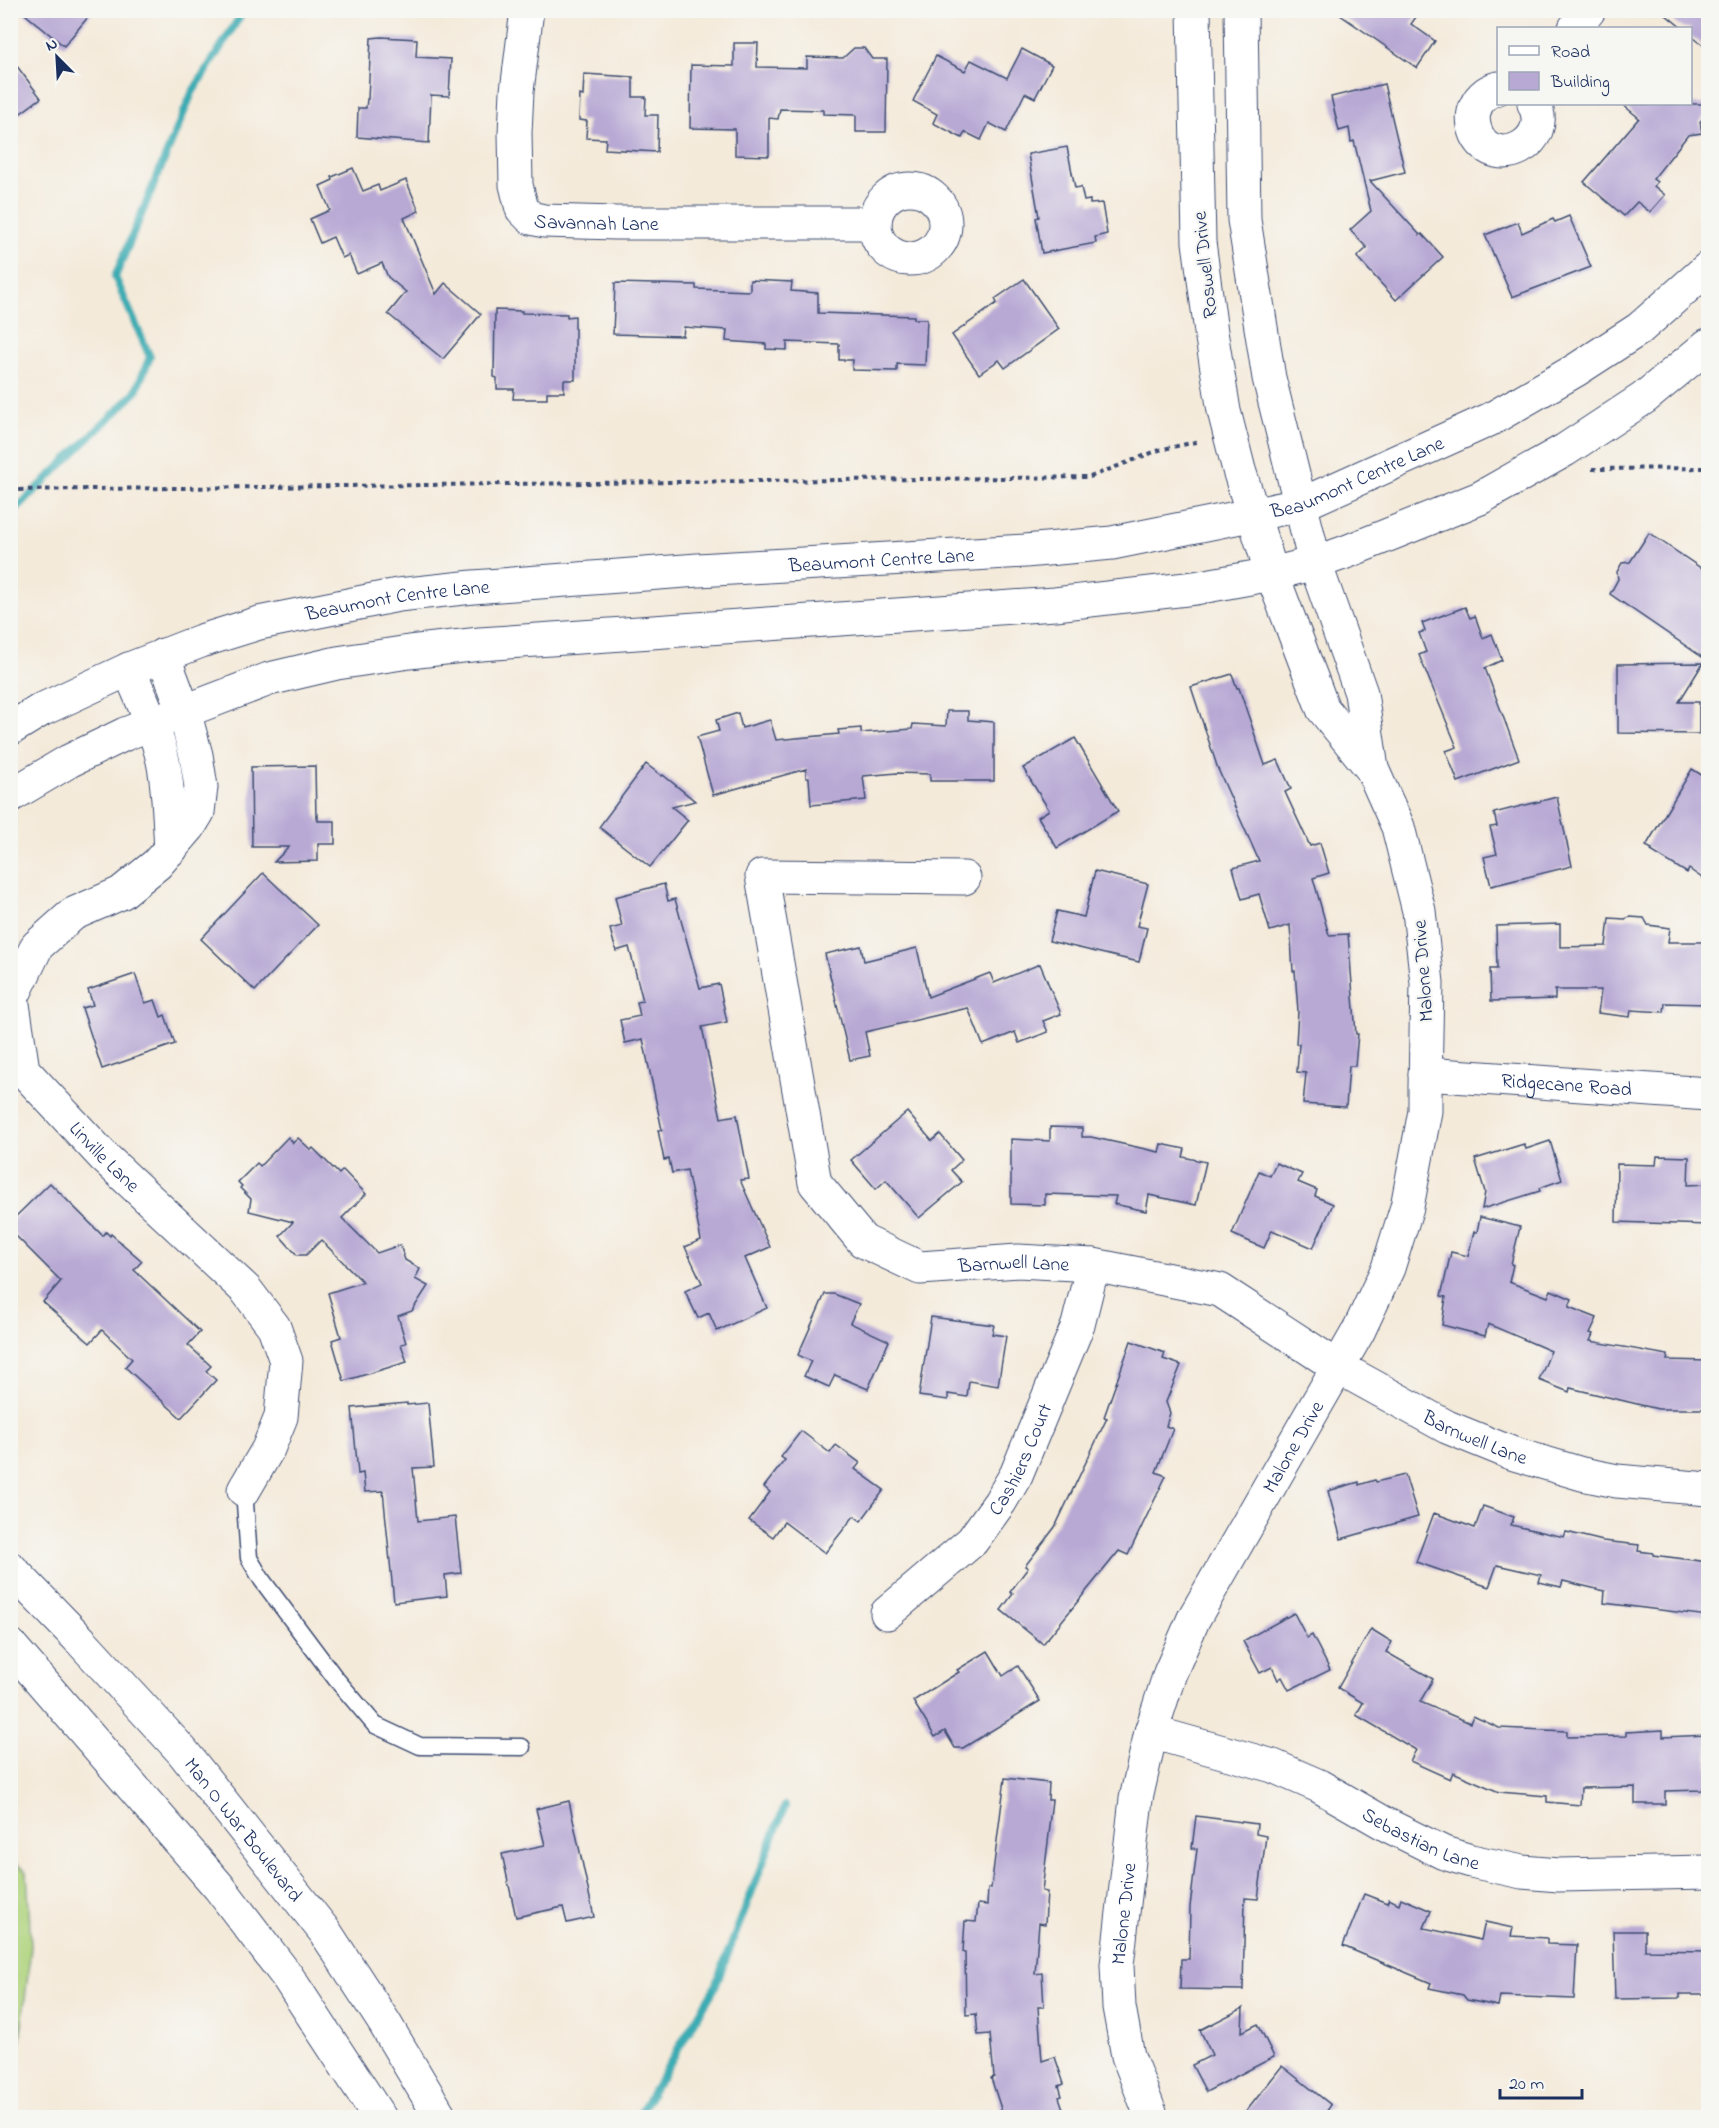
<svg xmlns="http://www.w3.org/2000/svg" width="1719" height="2128" font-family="'Indie Flower',sans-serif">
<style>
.green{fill:#aed37c;stroke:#64816d;stroke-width:1.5}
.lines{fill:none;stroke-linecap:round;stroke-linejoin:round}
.stream{stroke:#3aacb3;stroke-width:8}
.building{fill:#b7a8d4}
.lane-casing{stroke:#3c4b71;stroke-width:19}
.street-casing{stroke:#3c4b71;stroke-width:35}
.secondary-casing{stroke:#3c4b71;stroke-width:35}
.primary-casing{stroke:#3c4b71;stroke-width:35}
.path{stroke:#3c4b71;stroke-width:4;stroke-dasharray:4.5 4.5;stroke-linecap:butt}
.lane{stroke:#fff;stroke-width:16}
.street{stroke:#fff;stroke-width:33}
.secondary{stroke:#fff;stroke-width:33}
.primary{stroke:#fff;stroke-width:33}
.labels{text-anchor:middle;stroke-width:4.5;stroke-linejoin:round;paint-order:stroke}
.street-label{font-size:20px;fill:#1b2f5e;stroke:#f6f6f2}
</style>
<rect width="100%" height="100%" fill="#f6f6f2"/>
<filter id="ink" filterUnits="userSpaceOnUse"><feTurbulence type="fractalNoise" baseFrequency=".0167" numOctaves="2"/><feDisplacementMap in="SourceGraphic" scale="12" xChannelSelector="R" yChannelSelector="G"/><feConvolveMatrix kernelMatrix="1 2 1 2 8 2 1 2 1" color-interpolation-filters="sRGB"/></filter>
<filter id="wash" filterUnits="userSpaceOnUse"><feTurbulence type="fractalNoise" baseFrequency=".008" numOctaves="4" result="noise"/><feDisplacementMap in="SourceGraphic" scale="24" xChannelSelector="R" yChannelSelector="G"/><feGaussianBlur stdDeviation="1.35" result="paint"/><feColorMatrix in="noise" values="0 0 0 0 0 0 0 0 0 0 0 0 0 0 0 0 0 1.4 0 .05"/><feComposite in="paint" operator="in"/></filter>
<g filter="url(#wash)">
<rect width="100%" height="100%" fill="#f4eada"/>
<path class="green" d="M11 1860 27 1872 31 1947 19 2051 11 2068Z"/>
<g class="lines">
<g class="stream">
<path d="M10 515 135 393 150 357 115 277 192 93 244 10"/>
<path d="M637 2118 714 1989 785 1806"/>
</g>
</g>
<g id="blocks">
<g class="building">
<path d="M20 10H94L64 46Z"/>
<path d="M1333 10H1421L1411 24 1435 41 1417 68Z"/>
<path d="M1660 10H1708V49L1690 35V28H1682Z"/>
<path d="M381 37 417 39 416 57 451 59 449 96 431 95 429 143 357 137 358 108H366L367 99H368L371 38Z"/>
<path d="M734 43H758L757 67 807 68V57L843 58 854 48H864L872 59H887L886 132H856V115L823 114V110L780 109 778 119 769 118V156L735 155V129L690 128 691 65 734 66Z"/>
<path d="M1022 49 1052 65 1035 98 1025 93 1006 132 989 123 981 140 965 132 962 138 933 123 937 114 913 101 936 56 965 71 971 60 1007 78Z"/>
<path d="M10 57 41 98 10 121Z"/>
<path d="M584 74 633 77V97H646L645 115H658L657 152 605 149 606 139 586 138 587 121 579 120 580 95 583 96Z"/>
<path d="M1384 84 1405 172 1370 181 1420 235 1422 234 1443 257 1396 300 1357 257 1367 248 1350 230 1371 211 1354 141 1351 142 1349 128 1339 131 1331 97Z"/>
<path d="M1622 104H1708V111L1700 122 1702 133 1688 135 1653 179 1657 182 1654 186 1665 195 1650 212 1637 202 1624 216 1584 182 1639 118Z"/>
<path d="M1067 147 1075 188 1081 187 1084 201 1090 200V204L1102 203 1107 234 1095 237 1096 243 1042 253 1036 218 1039 217 1028 154Z"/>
<path d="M353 168 363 191 378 185 380 191 406 180 419 211 404 218 436 294 445 283 481 314 443 359 388 314 406 292 388 277 382 263 357 274 349 255 342 258 333 237 320 243 310 219 330 210 320 186 333 180 332 177Z"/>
<path d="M1569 216 1591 267 1512 297 1485 235 1518 222 1522 233 1553 219 1555 222Z"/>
<path d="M1024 279 1059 329 1005 368 999 360 979 374 952 335 997 303 995 299Z"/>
<path d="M750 280 792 282 791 291 818 293V313L914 316V319H927L925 365 897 364V371L852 370 853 360H839V344L787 342V350L766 349V344L726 341 727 330 684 327 683 336 613 334 615 283 696 285V289L750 291Z"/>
<path d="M495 310 522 311V313L567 314V317L575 316V380H564V392H547V399H513L514 389H497V378L494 377Z"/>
<path d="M1649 533 1708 573V661L1610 594 1618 579 1617 572 1622 563 1630 562Z"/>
<path d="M1465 607 1470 618 1475 616 1483 638 1492 634 1502 660 1485 668 1519 759 1458 782 1446 751 1457 747 1419 655 1426 652 1419 633 1425 631 1422 623Z"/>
<path d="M1703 663 1679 702H1699V734L1618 733V664Z"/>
<path d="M1232 674 1237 688H1239L1265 765 1278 760 1291 789 1285 792 1310 846 1320 843 1329 873 1313 878 1329 935 1348 934 1356 1034H1358L1355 1066H1349L1346 1107 1303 1104 1306 1073 1297 1072 1299 1044H1296L1298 1011 1295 971H1293L1290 925 1270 931 1259 894 1242 899 1233 868 1259 861 1218 769 1191 687Z"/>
<path d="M947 711H968V720L994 722V781H930V774L897 773 863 776 866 800 811 805 809 778H806V769L713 795 697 737 719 731 716 720 738 713 742 728 770 720 776 740 839 734 838 730 861 728V733L912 729 913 724 946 726Z"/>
<path d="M1075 738 1118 811 1057 848 1038 817 1049 810 1023 768Z"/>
<path d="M646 764 662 776 663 775 695 801 672 807 688 820 650 867 599 827Z"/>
<path d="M315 766 316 818 318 815V821H335V844H318V861L274 862 289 847H252L251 767Z"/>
<path d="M1692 769 1708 779V882L1689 869 1687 873 1651 851 1652 849 1646 846Z"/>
<path d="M1557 797 1572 866 1491 886 1484 857 1497 854 1490 827 1497 826 1494 813Z"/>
<path d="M1095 871 1148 884 1137 926 1147 928 1139 962 1049 941 1057 911 1084 917Z"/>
<path d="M263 873 318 925 255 991 201 939Z"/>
<path d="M664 884 668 901 675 899 700 988 719 984 727 1022 702 1027 721 1118 737 1115 749 1179 740 1180 770 1247 745 1258 767 1308 717 1331 709 1313 698 1318 685 1291 702 1283 685 1247 701 1240 687 1170 672 1173 669 1159 664 1160 658 1130H662L643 1039 625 1043 620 1020 640 1016 637 1002 643 1001 629 947 616 951 610 929 622 926 615 897Z"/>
<path d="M1630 917 1644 918 1648 925 1670 928 1668 942H1708V1004L1665 1003 1664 1012 1631 1010 1630 1017 1598 1013 1601 990H1555V999L1491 1001 1490 969H1497L1496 926 1560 924V947L1606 946 1609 918 1625 919Z"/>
<path d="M861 946 864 961 917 948 928 997 990 973 994 983 1040 964 1061 1014 1043 1021 1048 1032 1019 1043 1015 1032 983 1045 968 1008 865 1032 870 1056 850 1060 825 954Z"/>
<path d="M135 974 145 1003 155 1000 161 1017 165 1015 175 1044 102 1069 82 1008 93 1005 88 990Z"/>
<path d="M907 1112 932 1141 940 1134 962 1160 951 1170 962 1182 919 1218 886 1180 876 1189 851 1160Z"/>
<path d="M1050 1127 1082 1128V1137H1091L1159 1152 1161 1144 1185 1149 1183 1157 1206 1162 1196 1205 1149 1195 1146 1211 1114 1204 1116 1196 1045 1194V1205L1011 1204V1139L1050 1141Z"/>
<path d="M288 1137 293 1143 298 1138 311 1150 313 1148 339 1174 343 1170 366 1194 342 1218 377 1253 400 1245 405 1260 420 1269 415 1279 428 1286 412 1311 398 1316 406 1343 401 1344 407 1362 344 1381 332 1340 341 1337 328 1293 363 1282 321 1240 306 1255H297L280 1236 293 1222 249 1211 251 1199 240 1188 242 1186 238 1182 257 1163 260 1166Z"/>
<path d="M1550 1141 1562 1180 1539 1188 1540 1191 1482 1209 1485 1192 1475 1159 1524 1144 1526 1149Z"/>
<path d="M1657 1156 1689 1157 1688 1185 1708 1184V1225L1616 1222 1617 1164 1656 1165Z"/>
<path d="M1276 1163 1302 1174 1298 1182 1317 1190 1315 1196 1333 1204 1313 1248 1272 1230 1264 1248 1232 1234 1259 1171 1270 1176Z"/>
<path d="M50 1183 103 1236 106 1232 110 1236 111 1234 142 1261 134 1270 200 1332 188 1345 211 1366 206 1371 216 1380 181 1418 125 1367 132 1359 102 1330 90 1343 43 1302 61 1281 10 1230V1222Z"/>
<path d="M1480 1217 1520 1227 1511 1264 1513 1265 1509 1282 1548 1297 1551 1290 1572 1299 1569 1307 1597 1318 1590 1333 1593 1334 1590 1341 1668 1355 1667 1360 1708 1361V1409H1658L1570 1388 1569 1392 1539 1380 1551 1351 1488 1324 1485 1336 1442 1325 1446 1297 1441 1296 1451 1252 1468 1256 1474 1232H1477Z"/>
<path d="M825 1294H834L859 1304 850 1323 889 1341 868 1389 835 1375 829 1387 804 1376 811 1361 798 1355Z"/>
<path d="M931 1317 994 1325 992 1334 1006 1336 998 1386 969 1381 967 1397 948 1394V1400L919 1396Z"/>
<path d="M1131 1341 1165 1353 1163 1359 1181 1365 1166 1402 1170 1413 1166 1426 1173 1429 1156 1472 1166 1476 1128 1555 1119 1551 1043 1644 1001 1610 1013 1594 1010 1592 1028 1568 1025 1566 1055 1527 1107 1418 1104 1417Z"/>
<path d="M407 1403V1405L428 1403 434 1467 413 1468 418 1521 455 1517 461 1573 445 1575 447 1596 394 1602 383 1491 365 1492 363 1473 358 1474 352 1408Z"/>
<path d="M801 1431 830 1453 836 1445 860 1463 855 1469 884 1490 861 1521 854 1516 825 1553 784 1522 773 1537 749 1520 770 1492 764 1487 785 1460 781 1457Z"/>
<path d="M1405 1475 1418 1517 1341 1539 1328 1491 1359 1482V1485L1375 1480 1376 1482Z"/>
<path d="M1483 1506 1514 1517 1511 1525 1564 1537 1566 1532 1603 1541 1639 1545 1638 1551 1653 1553V1555L1708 1562V1616L1604 1603 1605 1591 1563 1581 1561 1587 1539 1582 1541 1575 1497 1565 1489 1587 1416 1562 1434 1513 1475 1528Z"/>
<path d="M1294 1613 1307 1638 1312 1635 1330 1670 1289 1690 1282 1677 1278 1680 1272 1667 1260 1673 1243 1641Z"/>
<path d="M1371 1629 1392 1642 1386 1652 1433 1679 1420 1702 1470 1723 1473 1716 1499 1728 1567 1731V1737L1626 1736V1732L1663 1730V1737L1708 1735V1787L1703 1788V1790L1665 1791V1804H1635V1787L1581 1788 1580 1805 1547 1802V1796L1499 1792 1453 1772 1450 1779 1410 1761 1416 1750 1356 1715 1363 1703 1338 1688Z"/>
<path d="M988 1651 1003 1676 1018 1666 1040 1701 963 1748H955L945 1731 935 1737 913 1701 959 1672 957 1670Z"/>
<path d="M1005 1778 1049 1783 1048 1800H1052L1049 1826H1050L1042 1891 1047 1892 1045 1924 1039 1923 1035 1974 1042 1973 1044 2007H1038L1042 2061 1055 2057 1064 2084 1059 2086 1062 2096 1059 2097 1066 2118H1004L991 2078 994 2077 990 2034 978 2035 976 2014 966 2015 965 1952H963L965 1921 976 1922 978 1904 987 1905 988 1888H991Z"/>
<path d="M569 1801 594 1917 567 1923 563 1907 516 1917 502 1854 545 1845 536 1809Z"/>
<path d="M1196 1816 1257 1824 1256 1834 1266 1836 1258 1899 1245 1898 1243 1990 1180 1989 1181 1959H1189L1190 1907 1197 1849 1192 1848Z"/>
<path d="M1364 1894 1387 1903 1389 1899 1399 1904 1401 1898 1431 1911 1424 1928 1481 1940 1485 1922 1513 1928 1511 1936 1547 1938V1944L1577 1945 1574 1999 1500 1996 1498 2006 1467 2000 1463 1995 1429 1988 1431 1983 1343 1946Z"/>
<path d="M1613 1931H1645V1950L1708 1951V1994H1680V1998L1615 1999Z"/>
<path d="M1243 2008 1242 2032 1258 2024 1274 2057 1206 2092 1192 2065 1212 2055 1200 2030Z"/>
<path d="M1282 2066 1331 2105 1322 2118H1241Z"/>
</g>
</g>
</g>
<g filter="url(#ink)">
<use href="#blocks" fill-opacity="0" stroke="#3c4b71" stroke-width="1.5"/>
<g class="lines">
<g class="lane-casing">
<path id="lane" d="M244 1490 249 1558 262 1580 336 1679 375 1725 420 1746 522 1747"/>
</g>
<g class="street-casing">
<g id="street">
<path id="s1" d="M527 10 517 91 515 133 516 185 522 209 531 218 544 221 616 223H875"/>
<path d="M1241 10 1244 220 1269 378 1315 563 1361 693 1372 769"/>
<path d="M1575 28 1589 10"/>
<path d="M1498 88C1486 91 1477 99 1474 112 1472 120 1474 128 1477 135 1496 172 1554 142 1534 104"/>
<circle cx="910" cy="224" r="35"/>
<path id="s2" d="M163 655 184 711 196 755 201 787 198 812 189 827 157 864 121 893 73 914 37 946 12 998 23 1070 104 1157 246 1290 274 1327 286 1361 281 1417 268 1449 244 1490"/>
<path d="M129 669C141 699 156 729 163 761 169 789 169 820 171 849"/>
<path id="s3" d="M964 878 762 876 815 1183 863 1241 920 1268 1018 1261 1093 1265 1220 1290 1338 1367 1447 1427 1511 1453 1582 1474 1617 1481 1708 1489"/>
<path id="s4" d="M1425 1074 1708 1094"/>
<path id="s5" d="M887 1613 972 1541 1000 1502 1016 1475 1078 1325 1093 1265"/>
<path id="s6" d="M1151 1732 1273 1766 1319 1786 1389 1826 1444 1853 1471 1861 1522 1872 1559 1875 1708 1872"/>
<path id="s7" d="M1152 2118 1128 2056 1119 2007 1117 1965 1136 1799 1151 1732 1170 1673 1194 1618 1358 1332 1388 1268 1407 1207 1425 1111V1087L1427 983 1419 911 1398 827 1372 769 1323 709 1272 574 1239 470 1224 411 1211 332 1199 242 1194 10"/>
</g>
</g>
<g class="secondary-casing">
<g id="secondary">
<path id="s8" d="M10 729 41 710 129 669 201 641 259 623 398 595 473 587 698 570 1025 551 1112 543 1300 505 1491 419 1576 370 1639 329 1708 268"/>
<path d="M10 796 69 761 125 734 269 679 337 663 409 652 480 644 1055 604 1195 588 1272 574 1315 563 1346 552 1480 498 1565 450 1644 398 1708 345"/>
</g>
</g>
<g class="primary-casing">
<g id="primary">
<path id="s9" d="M10 1568 81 1641 182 1751 326 1933 384 2022 441 2118"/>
<path d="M10 1645 219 1887 287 1976 380 2118"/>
</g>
</g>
<g class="path">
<path d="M1592 469 1708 468"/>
<path d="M10 490 1090 477 1159 450 1200 441"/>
</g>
<use href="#lane" class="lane"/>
<use href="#street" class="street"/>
<use href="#secondary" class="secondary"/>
<use href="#primary" class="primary"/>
</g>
</g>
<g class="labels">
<g class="street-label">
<text dy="7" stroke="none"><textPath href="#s1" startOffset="279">Savannah Lane</textPath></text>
<text transform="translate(1204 265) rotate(-96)" y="7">Roswell Drive</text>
<text dy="7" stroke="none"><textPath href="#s8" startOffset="1384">Beaumont Centre Lane</textPath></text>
<text dy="7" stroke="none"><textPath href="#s8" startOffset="898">Beaumont Centre Lane</textPath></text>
<text dy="7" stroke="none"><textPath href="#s8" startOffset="412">Beaumont Centre Lane</textPath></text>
<text transform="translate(1422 971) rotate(-94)" y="7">Malone Drive</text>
<text dy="7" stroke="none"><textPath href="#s4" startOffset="142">Ridgecane Road</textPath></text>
<text dy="7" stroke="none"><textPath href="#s2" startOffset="626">Linville Lane</textPath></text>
<text dy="7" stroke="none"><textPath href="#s3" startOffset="746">Barnwell Lane</textPath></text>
<text dy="7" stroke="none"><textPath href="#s3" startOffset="1250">Barnwell Lane</textPath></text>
<text dy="7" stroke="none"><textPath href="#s7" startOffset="714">Malone Drive</textPath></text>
<text dy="7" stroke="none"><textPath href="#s5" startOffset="207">Cashiers Court</textPath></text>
<text dy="7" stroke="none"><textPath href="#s9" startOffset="351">Man O War Boulevard</textPath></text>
<text dy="7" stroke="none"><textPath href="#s6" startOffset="292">Sebastian Lane</textPath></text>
<text dy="7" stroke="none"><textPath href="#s7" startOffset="210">Malone Drive</textPath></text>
</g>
</g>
<rect width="1719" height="2128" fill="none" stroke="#f6f6f2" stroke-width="36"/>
<rect x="1497" y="27" width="195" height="78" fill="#f6f6f2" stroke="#9ea6b7" stroke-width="1.5"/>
<rect x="1509" y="46" width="30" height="9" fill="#ffffff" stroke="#9ea6b7" stroke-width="1.5"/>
<text x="1551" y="57" font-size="18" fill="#1b2f5e">Road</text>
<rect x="1509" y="72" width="30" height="18" fill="#b7a8d4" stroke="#9ea6b7" stroke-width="1.5"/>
<text x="1551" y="87" font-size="18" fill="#1b2f5e">Building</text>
<g transform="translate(57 57) rotate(336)" stroke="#f6f6f2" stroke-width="4.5" paint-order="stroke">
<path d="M0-4.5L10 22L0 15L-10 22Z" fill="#1b2f5e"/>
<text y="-9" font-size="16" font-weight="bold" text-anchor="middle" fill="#1b2f5e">N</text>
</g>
<path d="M1500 2089v9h82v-9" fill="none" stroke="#1b2f5e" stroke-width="3"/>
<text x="1509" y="2089" font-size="18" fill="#1b2f5e" stroke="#f6f6f2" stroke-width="4.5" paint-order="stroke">20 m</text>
</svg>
